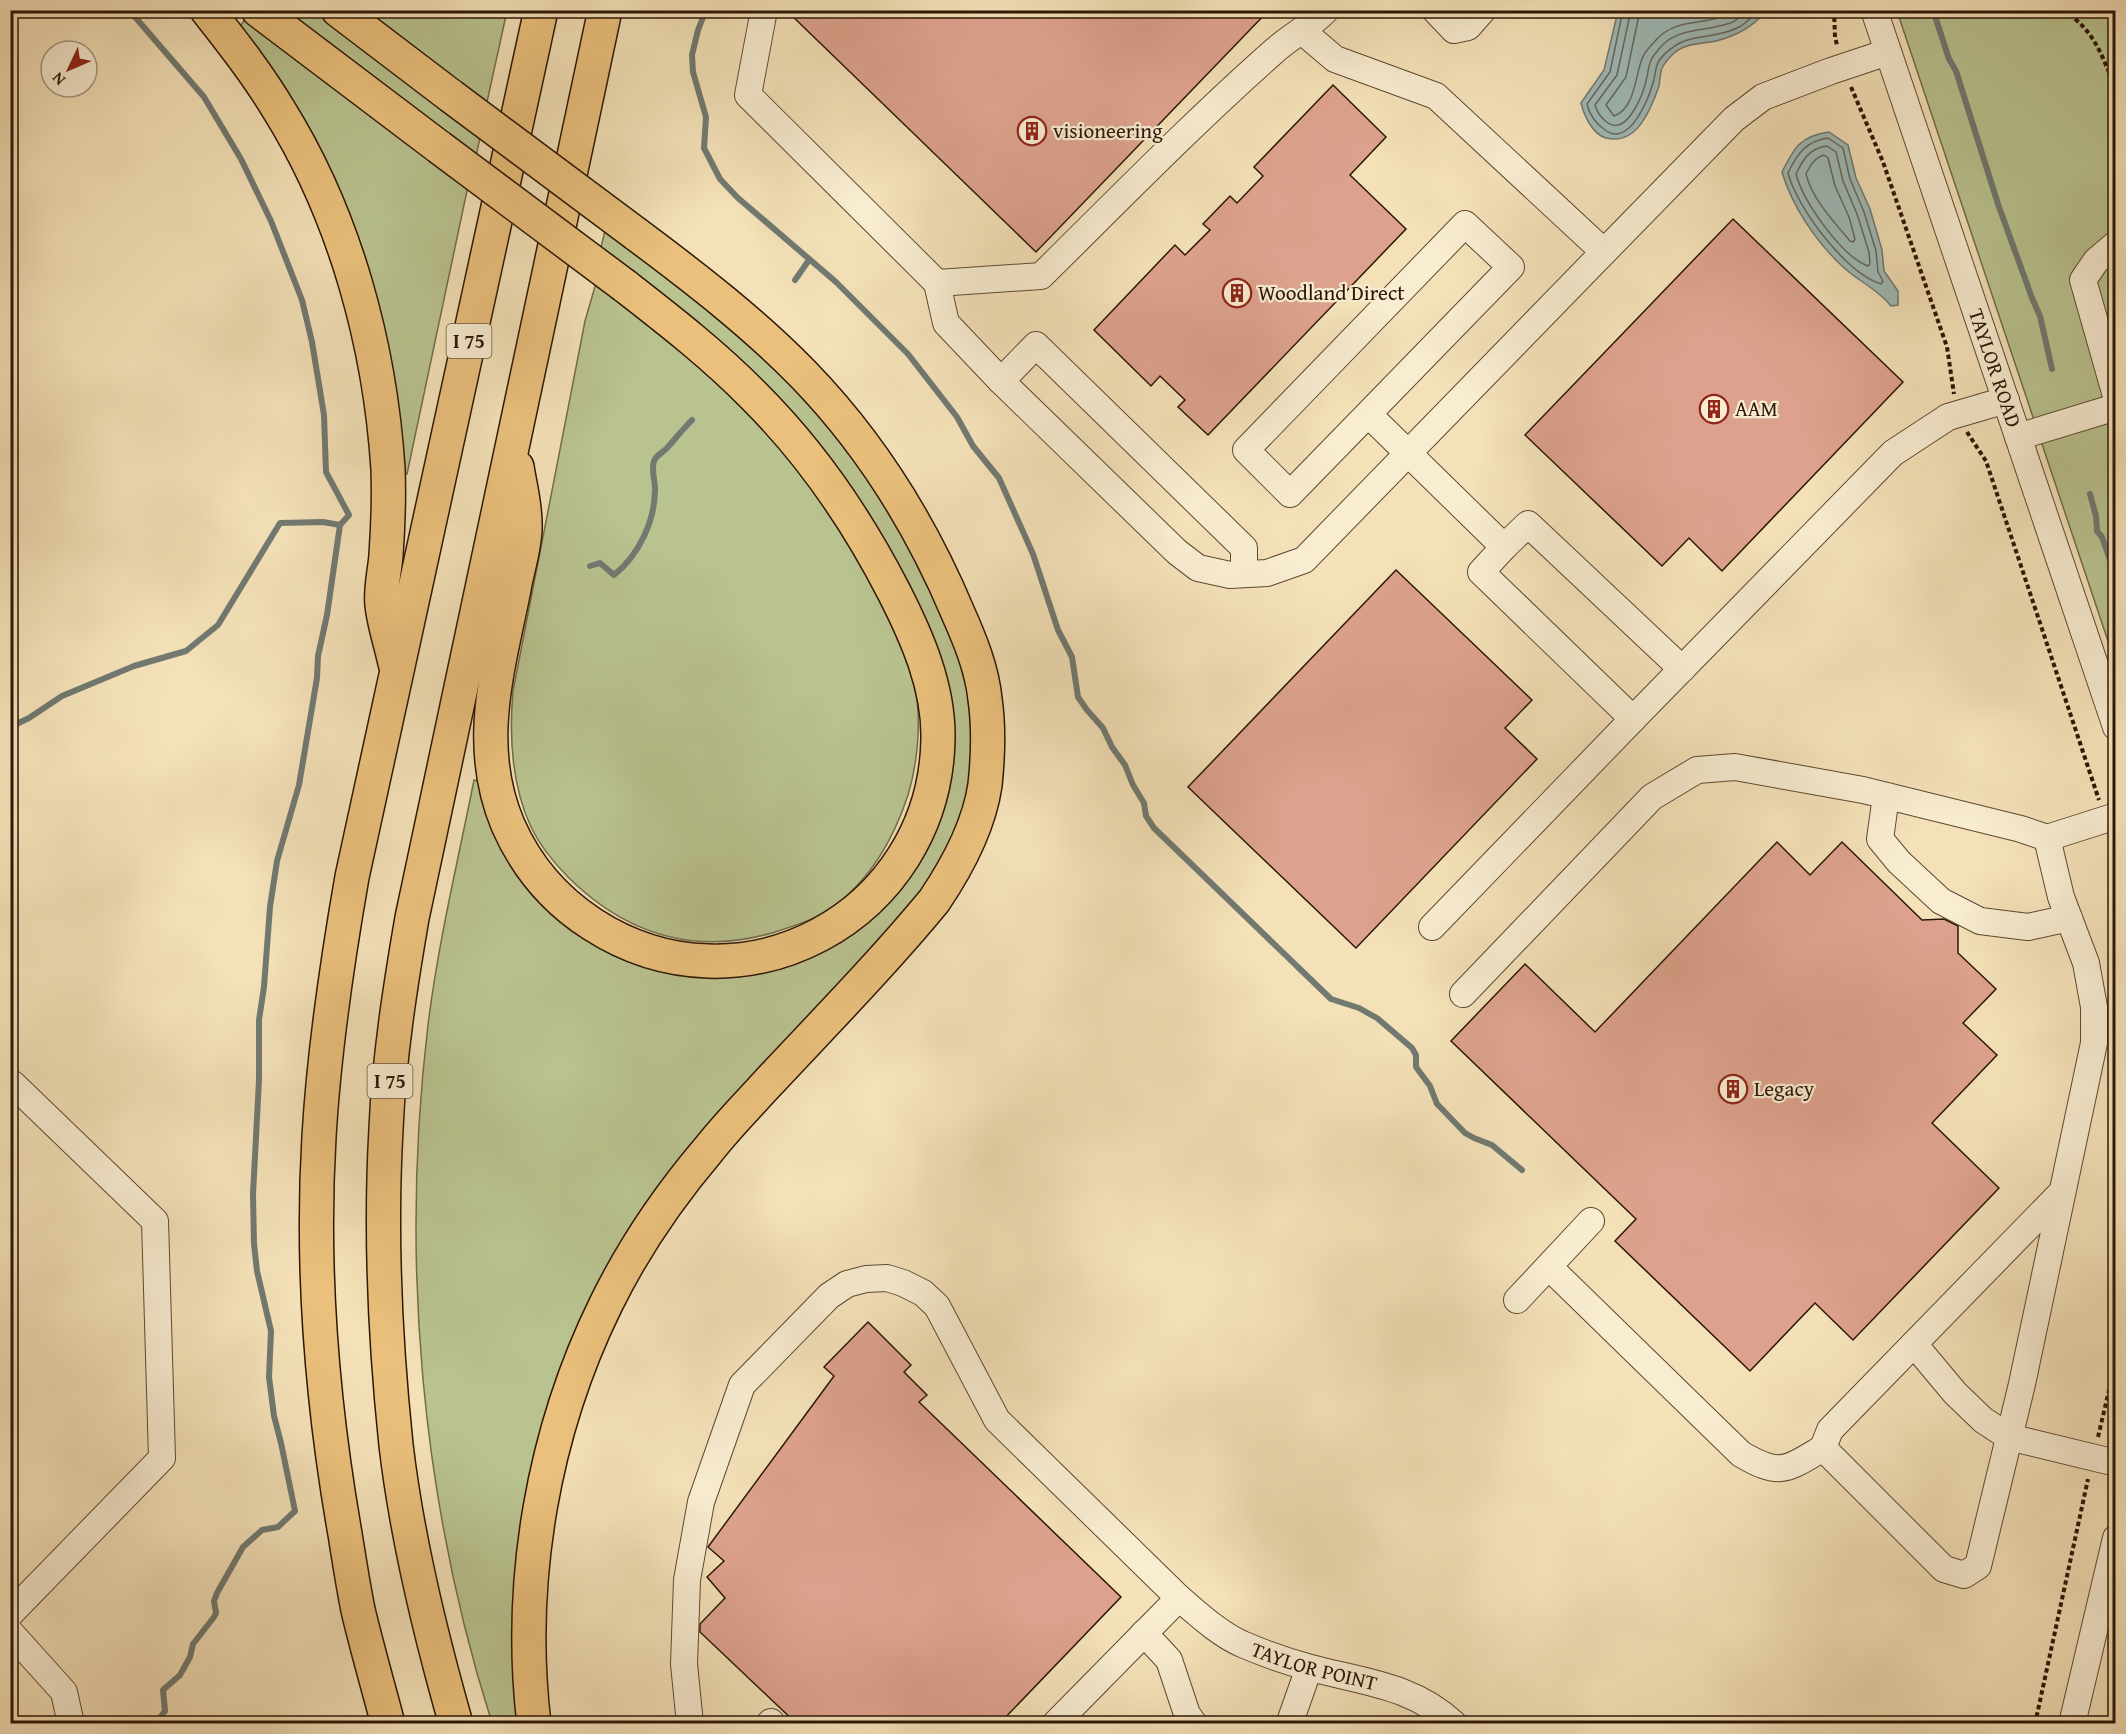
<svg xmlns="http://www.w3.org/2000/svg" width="2126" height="1734" font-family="'Gentium Book Plus',serif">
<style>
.green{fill:#b9c390;stroke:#726c4b;stroke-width:1.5}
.water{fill:#9fbbb9;stroke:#717971;stroke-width:1.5}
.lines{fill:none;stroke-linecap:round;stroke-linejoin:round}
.shore{stroke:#666860;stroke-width:1.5}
.stream{stroke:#717971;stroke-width:6}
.building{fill:#dda28d;stroke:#2c1606;stroke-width:1.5}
.minor-casing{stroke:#5e4932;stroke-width:28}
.highway-casing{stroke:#2c1606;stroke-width:36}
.path{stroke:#2c1606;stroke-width:4;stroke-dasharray:4.5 3;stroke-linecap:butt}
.minor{stroke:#f8ecd1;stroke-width:26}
.highway{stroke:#eac07c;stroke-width:33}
.highway-bridge-casing{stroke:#2c1606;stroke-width:36;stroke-linecap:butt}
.highway-bridge{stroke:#eac07c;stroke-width:33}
.labels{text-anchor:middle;stroke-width:4.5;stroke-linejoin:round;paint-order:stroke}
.shield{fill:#f8ecd1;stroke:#695643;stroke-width:1.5}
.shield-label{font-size:20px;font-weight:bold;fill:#2c1606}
.poi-label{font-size:21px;fill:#2c1606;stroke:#f8ecd1;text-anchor:start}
.street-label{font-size:21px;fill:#2c1606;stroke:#f8ecd1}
</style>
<rect width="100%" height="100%" fill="#f4e1b8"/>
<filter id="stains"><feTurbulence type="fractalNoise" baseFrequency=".00333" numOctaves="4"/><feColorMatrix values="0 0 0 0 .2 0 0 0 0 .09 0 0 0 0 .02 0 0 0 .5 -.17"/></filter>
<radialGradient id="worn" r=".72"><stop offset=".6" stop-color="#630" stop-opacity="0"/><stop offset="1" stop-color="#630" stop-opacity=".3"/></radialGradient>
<g class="green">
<path d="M282 11H320L481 132 476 157Z"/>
<path d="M365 11H507L487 102Z"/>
<path d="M1897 11H2115V662Z"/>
<path d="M245 19 468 186 407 474 399 471 396 414 239 28Z"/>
<path d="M606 227 696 297 806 396 894 512 960 649 976 717 971 798 934 881 589 1311 520 1724 492 1723C421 1500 400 1258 428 1025 438 943 458 861 474 780L482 782 488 807 651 967C670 971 687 975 706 976 733 978 761 972 787 964 890 932 948 846 953 740L801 422 744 364 600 251Z"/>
<path d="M596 283C715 374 814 463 881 601 892 625 907 650 913 676 922 715 919 758 908 795 894 838 872 877 836 905 817 919 794 926 772 933 694 955 626 934 569 878 554 863 540 846 531 827 511 784 509 737 513 691L585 321Z"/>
</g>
<g class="water">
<path d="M1618 11V10L1766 11C1753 27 1736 36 1716 41 1701 44 1685 43 1673 54 1670 57 1664 64 1662 68 1660 74 1660 80 1659 86 1651 109 1637 146 1606 138 1592 134 1584 115 1581 103L1604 70Z"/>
<path d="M1829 132 1848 145 1856 178 1870 209 1882 250 1884 271 1898 291V305L1891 306C1877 288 1857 281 1841 265 1815 240 1792 206 1782 172 1794 148 1800 136 1829 132Z"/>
</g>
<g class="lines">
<g class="shore">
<path d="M1623 10 1610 72 1587 104C1589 114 1596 124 1605 130 1629 148 1648 100 1653 83 1655 77 1655 71 1657 65 1659 59 1667 51 1672 48 1691 33 1716 39 1737 28 1745 25 1753 16 1758 10"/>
<path d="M1631 10 1617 75 1595 105C1597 112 1602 119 1608 123 1627 136 1643 94 1646 81 1648 75 1648 68 1650 63 1652 56 1661 46 1667 41 1687 27 1711 31 1733 22 1738 19 1743 14 1747 10"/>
<path d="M1640 10 1626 77 1606 105 1614 116C1635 109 1635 76 1642 59 1644 52 1651 46 1656 40 1678 15 1711 28 1733 10"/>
<path d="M1828 138 1843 148 1850 179 1864 212 1876 251 1878 272 1883 281 1881 284C1846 273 1797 208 1788 173 1797 154 1806 141 1828 138Z"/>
<path d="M1827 146 1836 152 1843 181 1857 214 1869 252 1870 264 1868 266C1841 256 1803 201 1796 174 1803 159 1810 148 1827 146Z"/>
<path d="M1824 155 1828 158 1835 186 1849 217 1855 239 1853 242 1850 241C1834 222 1812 199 1806 174 1810 166 1814 158 1824 155Z"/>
</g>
<g class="stream">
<path d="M129 10 204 97 241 159 271 221 302 300 312 342 324 415 326 472 349 515 340 525 327 615 318 656 317 678 299 785 277 861 270 907 264 987 259 1020V1080L253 1194 254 1244 257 1271 271 1331 269 1377 274 1416 281 1443 295 1511 278 1527 262 1530 243 1547 217 1593 214 1601 216 1613 214 1617 193 1644 190 1657 180 1675 163 1690 165 1711 155 1724"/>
<path d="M706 10 698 30 692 55 693 72 706 117 704 148 720 179 738 198 836 282 908 354 957 417 973 446 999 478 1033 554 1058 630 1072 657 1078 697 1087 710 1103 728 1112 747 1125 765 1133 785 1144 803 1146 816 1154 828 1331 999 1359 1008 1377 1018 1412 1048 1416 1055V1067L1430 1086 1437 1104 1442 1109 1465 1133 1474 1138 1492 1145 1522 1170"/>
<path d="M1933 10 1949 59 1956 71 1998 204 2032 298 2040 316 2052 369"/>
<path d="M795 280 809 260"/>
<path d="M2090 494 2096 516 2097 531 2102 537 2116 577"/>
<path d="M590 566 600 563 614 575C639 555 655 521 655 489 655 480 651 470 654 461 657 454 663 453 667 448 675 439 683 429 692 420"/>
<path d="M10 727 29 718 62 696 134 666 186 651 218 625 280 523 323 522 340 525"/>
</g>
</g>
<g class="building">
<path d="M786 10H1269L1036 252Z"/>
<path d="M1333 85 1386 137 1350 175 1406 229 1208 435 1178 407 1185 400 1160 376 1151 386 1094 330 1175 245 1185 255 1210 230 1203 224 1230 196 1237 203 1263 176 1254 167Z"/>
<path d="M1733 219 1903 382 1722 571 1689 538 1662 566 1525 435Z"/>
<path d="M1396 570 1532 700 1505 728 1537 759 1356 948 1188 787Z"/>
<path d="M1777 842 1810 875 1842 842 1922 920 1944 919 1958 926V953L1996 989 1963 1023 1997 1055 1932 1123 1999 1188 1853 1340 1815 1303 1750 1371 1615 1241 1636 1219 1451 1041 1525 964 1595 1032Z"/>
<path d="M868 1322 911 1365 904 1372 927 1395 919 1402 1121 1597 999 1724H797L700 1632V1624L725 1598 707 1577 724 1561 708 1547 834 1376 824 1367Z"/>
</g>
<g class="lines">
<g class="minor-casing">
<g id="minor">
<path d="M764 10 748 95 937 283 1041 276C1117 201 1192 124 1272 53 1289 37 1310 27 1326 10"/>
<path d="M1435 10 1454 30 1468 27 1483 10"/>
<path id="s1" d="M1874 10 2116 727"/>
<path d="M2116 244 2096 261 2083 280 2116 396"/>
<path d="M1604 252 1734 119 1763 97 1831 71 1888 52"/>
<path d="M937 283 946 323 1001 381 1177 552 1198 568 1230 575 1267 573 1304 560 1604 252 1436 96 1335 59 1302 31"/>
<path d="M1001 381 1036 345 1244 548V574"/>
<path d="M1368 414 1511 267 1465 224 1246 450 1290 494 1368 414 1504 547 1481 572 1633 719 1432 927"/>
<path d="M2018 437 2116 407"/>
<path d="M1504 547 1528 524 1682 669"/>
<path d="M1633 719 1893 453 1948 417 2006 400"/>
<path d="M1886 796 1880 839 1899 862 1941 901 1980 921 2028 927 2069 918"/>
<path d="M2047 838 2061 897 2086 963 2094 1007V1043L2022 1384 1978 1566 1964 1575 1944 1569 1823 1448 1830 1430 2061 1193"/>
<path d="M1463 994 1652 797 1697 770 1735 767 1863 790 2021 829 2047 838 2116 816"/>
<path d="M10 1086 13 1084 155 1221 162 1458 10 1614"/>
<path d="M1549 1267 1741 1454C1780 1477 1786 1470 1823 1448"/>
<path d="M1517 1300 1591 1221"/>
<path d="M1914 1344 1955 1393 1983 1420 2009 1437 2116 1463"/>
<path d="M10 1632 64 1692 71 1724"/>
<path d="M1144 1633 1169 1660 1187 1714 1194 1724"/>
<path id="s2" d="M690 1724 684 1664 687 1580 701 1502 742 1385 829 1296 847 1284 866 1279 887 1278 903 1283 923 1293 937 1306 997 1420 1179 1598C1198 1614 1218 1633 1242 1644 1263 1653 1288 1662 1311 1668 1363 1682 1412 1685 1454 1724"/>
<path d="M769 1724 771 1722"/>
<path d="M1055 1724 1179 1598"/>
<path d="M1293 1724 1291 1719 1309 1668"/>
<path d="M2072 1724 2116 1538"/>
</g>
</g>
<g class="highway-casing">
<g id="highway">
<path d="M207 10C233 43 258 75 279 110 345 216 380 345 388 469 389 497 388 527 386 555 385 571 380 589 382 605 384 624 391 644 395 663"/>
<path d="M258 10 439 147"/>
<path d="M338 10 451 96"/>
<path d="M517 467C520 486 526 508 525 528 525 548 517 570 514 589 498 670 474 745 508 825 526 866 555 900 592 924 741 1021 935 917 938 739 939 687 917 637 894 592 857 520 812 454 755 397 715 356 670 321 625 286"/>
<path d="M388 1724C378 1686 367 1648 358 1610 353 1585 349 1559 345 1534 322 1403 311 1270 319 1137 324 1050 337 963 352 877L541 10"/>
<path d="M456 1724C430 1633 407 1539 396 1445 385 1340 380 1234 386 1129 389 1058 400 988 412 918L605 10"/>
<path d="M534 1724C517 1582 543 1432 606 1304 633 1249 669 1196 709 1149 727 1126 747 1106 766 1085 823 1024 881 965 934 901 957 867 979 826 985 785 988 757 989 727 985 699 982 669 970 640 958 613 921 525 869 442 803 374 752 322 695 278 636 234"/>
</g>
</g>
<g class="path">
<path d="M1834 10 1835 37 1837 45"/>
<path d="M2063 10C2096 32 2100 53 2116 88"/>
<path d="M1851 87 1883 162 1947 347 1954 394"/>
<path d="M1967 432 1986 461 2099 800"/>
<path d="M2112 838 2116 849"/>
<path d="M2098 1437 2116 1361"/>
<path d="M2035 1724 2088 1479"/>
</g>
<use href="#minor" class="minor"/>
<use href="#highway" class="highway"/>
<g class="highway-bridge-casing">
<g id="highway-bridge">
<path d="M451 96 636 234"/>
<path d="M439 147 625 286"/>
</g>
</g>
<use href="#highway-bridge" class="highway-bridge"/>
</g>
<defs>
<g id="building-ring" transform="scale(1.5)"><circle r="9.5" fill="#f8ecd1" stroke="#8f2418" stroke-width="1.5"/><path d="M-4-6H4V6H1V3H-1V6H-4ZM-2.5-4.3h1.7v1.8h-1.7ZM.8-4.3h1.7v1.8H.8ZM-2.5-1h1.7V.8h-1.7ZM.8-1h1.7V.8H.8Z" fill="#8f2418"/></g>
</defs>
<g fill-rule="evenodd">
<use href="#building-ring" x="1032" y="131"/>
<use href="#building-ring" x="1237" y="293"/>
<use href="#building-ring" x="1714" y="409"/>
<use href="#building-ring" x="1733" y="1089"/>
</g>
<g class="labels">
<g class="shield">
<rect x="446.5" y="324" width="45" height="34" rx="4.5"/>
<rect x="367.5" y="1064" width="45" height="34" rx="4.5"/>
</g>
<g class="shield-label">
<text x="469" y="348">I 75</text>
<text x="390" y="1088">I 75</text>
</g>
<g class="poi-label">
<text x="1053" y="138">visioneering</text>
<text x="1258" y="300">Woodland Direct</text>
<text x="1735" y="416">AAM</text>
<text x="1754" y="1096">Legacy</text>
</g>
<g class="street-label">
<text dy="7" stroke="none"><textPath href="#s1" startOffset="378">TAYLOR ROAD</textPath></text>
<text dy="7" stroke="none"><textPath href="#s2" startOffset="1130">TAYLOR POINT</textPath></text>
</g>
</g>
<rect width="2126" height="1734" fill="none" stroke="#f4e1b8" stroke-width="36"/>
<rect x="12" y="12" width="2102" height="1710" fill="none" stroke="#2c1606" stroke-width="3"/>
<rect x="18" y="18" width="2090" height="1698" fill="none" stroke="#2c1606" stroke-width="1.5"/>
<g transform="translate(69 69) rotate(226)"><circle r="28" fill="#f8ecd1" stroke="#a69680" stroke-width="1.5"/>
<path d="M0-4.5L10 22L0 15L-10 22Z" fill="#8f2418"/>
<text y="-9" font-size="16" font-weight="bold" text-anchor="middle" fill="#2c1606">N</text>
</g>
<rect width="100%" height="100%" filter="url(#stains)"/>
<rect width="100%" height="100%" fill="url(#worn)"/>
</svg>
